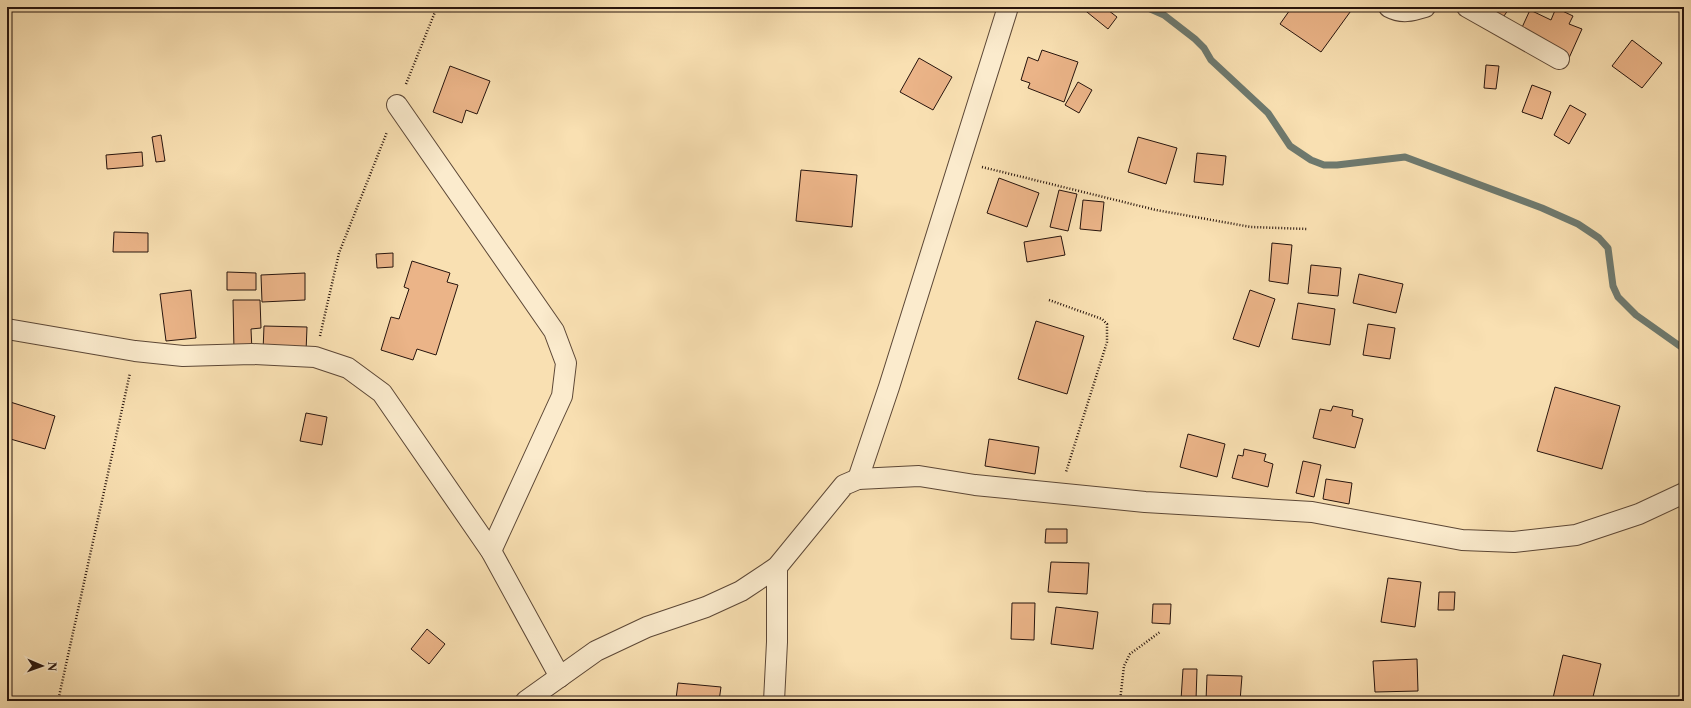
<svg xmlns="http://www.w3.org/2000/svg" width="1691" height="708" font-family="'Libre Caslon Text',serif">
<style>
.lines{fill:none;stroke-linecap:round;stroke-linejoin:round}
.stream{stroke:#6e796e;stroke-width:7}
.building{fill:#ebb488;stroke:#27140d}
.minor-casing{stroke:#5c4736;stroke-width:22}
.path{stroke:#27140d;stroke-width:2.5;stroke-dasharray:1 2;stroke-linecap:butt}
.minor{stroke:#fbebcd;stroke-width:20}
</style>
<rect width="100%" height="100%" fill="#f9e0b2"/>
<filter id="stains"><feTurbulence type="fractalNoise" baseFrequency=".005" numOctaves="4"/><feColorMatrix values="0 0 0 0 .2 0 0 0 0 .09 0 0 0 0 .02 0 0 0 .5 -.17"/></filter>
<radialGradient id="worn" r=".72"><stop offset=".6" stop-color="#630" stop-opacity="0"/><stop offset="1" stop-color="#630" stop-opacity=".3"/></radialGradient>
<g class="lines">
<path class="stream" d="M1146 7 1164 15 1195 39 1204 48 1211 60 1268 113 1290 146 1311 160 1324 165H1337L1405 157 1542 208 1578 224 1599 238 1608 248 1613 286 1618 297 1636 315 1684 349"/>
</g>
<g class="building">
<path d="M1083 7H1104L1117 17 1108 29 1082 8Z"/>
<path d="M1292 7H1351L1353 8 1321 52 1280 24Z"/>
<path d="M1482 7H1510L1502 19Z"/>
<path d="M1556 8 1573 16 1569 24 1582 29 1569 58 1519 34 1530 10 1551 20Z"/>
<path d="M1632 40 1662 63 1642 88 1612 66Z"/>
<path d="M1042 50 1078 62 1064 102 1028 88 1030 83 1021 80 1028 57 1038 61Z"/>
<path d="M919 58 952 77 933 110 900 92Z"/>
<path d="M1486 65 1499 66 1496 89 1484 88Z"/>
<path d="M450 66 490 81 477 114 466 110 462 123 433 112Z"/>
<path d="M1078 82 1092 90 1079 113 1065 105Z"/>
<path d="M1532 85 1551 92 1542 119 1522 112Z"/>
<path d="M1570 105 1586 114 1569 144 1554 135Z"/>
<path d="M161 135 165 161 156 162 152 137Z"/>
<path d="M1138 137 1177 148 1166 184 1128 172Z"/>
<path d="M142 152 143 166 107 169 106 155Z"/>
<path d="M1197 153 1226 156 1223 185 1194 182Z"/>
<path d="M801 170 857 175 852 227 796 221Z"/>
<path d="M999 178 1039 193 1027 227 987 213Z"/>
<path d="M1059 190 1077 194 1068 231 1050 227Z"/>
<path d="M1083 200 1104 202 1101 231 1080 229Z"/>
<path d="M114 232 148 233V252H113Z"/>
<path d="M1061 236 1065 255 1027 262 1024 242Z"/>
<path d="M1272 243 1292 245 1288 284 1269 281Z"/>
<path d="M393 253V267L377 268 376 254Z"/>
<path d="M412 261 450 273 447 282 458 285 436 355 417 349 413 360 381 350 391 317 399 319 409 289 404 287Z"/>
<path d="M1311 265 1341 268 1338 296 1308 293Z"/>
<path d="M227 272 256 273V290H227Z"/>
<path d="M305 273V300L262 302 261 275Z"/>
<path d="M1359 274 1403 284 1396 313 1353 303Z"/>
<path d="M191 290 196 338 166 341 160 294Z"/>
<path d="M1250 290 1275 299 1259 347 1233 339Z"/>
<path d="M233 300H260L261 328 251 329 252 351H234Z"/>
<path d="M1298 303 1335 309 1330 345 1292 339Z"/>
<path d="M1036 321 1084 336 1067 394 1018 379Z"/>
<path d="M1368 324 1395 328 1390 359 1363 355Z"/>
<path d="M264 326 307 327 306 352 263 351Z"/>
<path d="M1555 387 1620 406 1602 469 1537 451Z"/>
<path d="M7 401 55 416 45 449 7 438Z"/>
<path d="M1333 406 1353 410 1352 416 1363 419 1355 448 1313 438 1320 409 1331 411Z"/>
<path d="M306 413 327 417 322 445 300 441Z"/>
<path d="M1188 434 1225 444 1217 477 1180 467Z"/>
<path d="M989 439 1039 447 1035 474 985 466Z"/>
<path d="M1244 449 1266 454 1264 461 1273 464 1268 487 1232 478 1238 455 1243 456Z"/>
<path d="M1303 461 1321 465 1314 497 1296 493Z"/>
<path d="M1326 479 1352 483 1349 504 1323 499Z"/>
<path d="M1046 529H1067V543H1045Z"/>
<path d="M1051 562 1089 563 1087 594 1048 592Z"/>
<path d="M1388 578 1421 582 1415 627 1381 622Z"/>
<path d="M1439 592H1455L1454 610H1438Z"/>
<path d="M1012 603H1035L1034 640 1011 639Z"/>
<path d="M1153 604H1171L1170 624 1152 623Z"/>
<path d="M1056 607 1098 612 1093 649 1051 644Z"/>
<path d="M427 629 445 644 429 664 411 649Z"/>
<path d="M1563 655 1601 664 1592 701H1564L1553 698Z"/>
<path d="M1417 659 1418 691 1375 692 1373 661Z"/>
<path d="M1183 669H1197L1196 700H1181Z"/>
<path d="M1207 675 1242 676 1240 701H1206Z"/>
<path d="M678 683 721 687 719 701 676 699Z"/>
</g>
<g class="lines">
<g class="minor-casing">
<g id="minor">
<path d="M1389 7C1402 14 1412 11 1425 7"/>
<path d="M1467 7 1559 59"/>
<path d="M397 105 554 331 566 363 562 396 491 551"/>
<path d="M7 329 135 351 183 356 252 354 315 357 348 368 382 393 491 551 560 677"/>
<path d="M858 479 889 387 1008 7"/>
<path d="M526 701 596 651 647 627 706 607 741 591 777 567 844 485 858 479 919 476 975 485 1145 502 1312 512 1462 540 1514 542 1576 535 1639 514 1684 493"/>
<path d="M774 701 777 642V567"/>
</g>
</g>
<g class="path">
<path d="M406 84 437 7"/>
<path d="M982 167 1156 210 1251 227 1307 229"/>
<path d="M1049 300 1102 319 1107 324V342L1066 472"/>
<path d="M320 336 339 253 387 132"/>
<path d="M58 701 130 373"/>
<path d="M1120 701 1124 666 1130 654 1160 632"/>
</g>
<use href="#minor" class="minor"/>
</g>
<rect width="1691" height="708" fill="none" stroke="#f9e0b2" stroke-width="24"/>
<rect x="8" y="8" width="1675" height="692" fill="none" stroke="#27140d" stroke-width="2"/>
<rect x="12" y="12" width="1667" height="684" fill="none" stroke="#27140d"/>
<g transform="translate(42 666) rotate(92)" stroke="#fbebcd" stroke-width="3" paint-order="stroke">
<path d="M0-3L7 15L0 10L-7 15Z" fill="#27140d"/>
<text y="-6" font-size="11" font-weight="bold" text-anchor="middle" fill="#27140d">N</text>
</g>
<rect width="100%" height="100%" filter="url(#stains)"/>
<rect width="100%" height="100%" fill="url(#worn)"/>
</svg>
